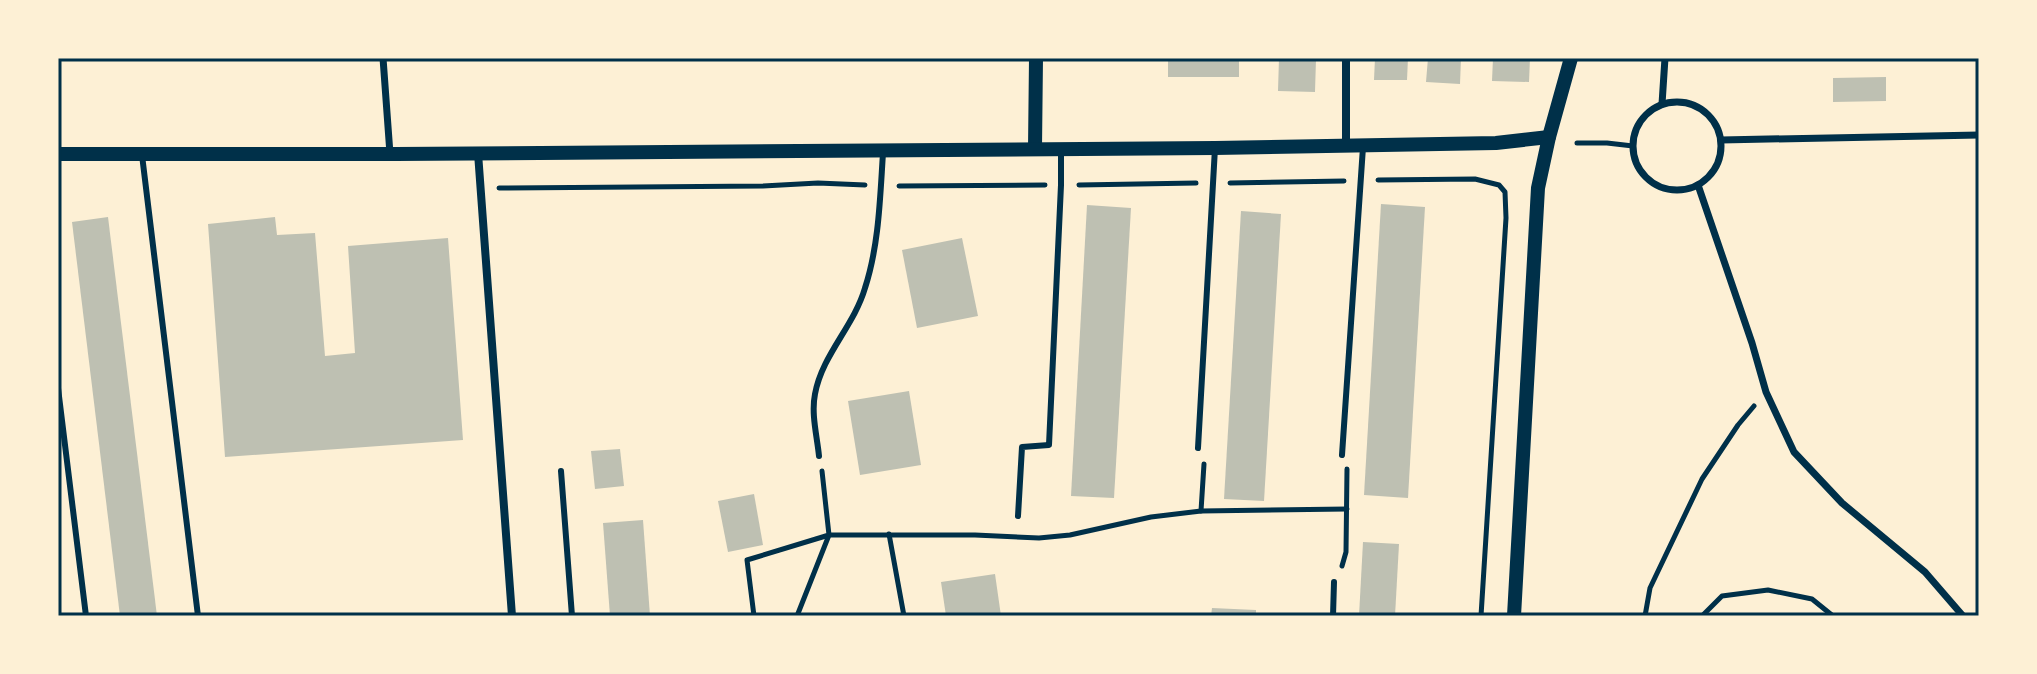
<svg xmlns="http://www.w3.org/2000/svg" width="2037" height="674" font-family="'IBM Plex Sans',sans-serif">
<style>
.building{fill:#bec0b2}
.lines{fill:none;stroke-linecap:round;stroke-linejoin:round}
.path{stroke:#003049;stroke-width:5}
.service{stroke:#003049;stroke-width:6}
.pedestrian{stroke:#003049;stroke-width:7}
.minor{stroke:#003049;stroke-width:8}
.tertiary{stroke:#003049;stroke-width:14}
.neatline{fill:none;stroke:#003049;stroke-width:3}
</style>
<rect width="100%" height="100%" fill="#fdf0d5"/>
<g class="building">
<rect x="1168" y="58" width="71" height="19"/>
<path d="M1279 58 1316 59 1315 92 1278 91Z"/>
<path d="M1375 58H1408L1407 80H1374Z"/>
<path d="M1428 58H1461L1460 84 1426 82Z"/>
<path d="M1493 58H1530L1529 82 1492 81Z"/>
<path d="M1886 77V101L1833 102V78Z"/>
<path d="M1381 204 1425 207 1408 498 1364 495Z"/>
<path d="M1087 205 1131 208 1114 498 1071 496Z"/>
<path d="M1241 211 1281 214 1264 501 1224 499Z"/>
<path d="M108 217 157 616H120L72 222Z"/>
<path d="M275 217 277 235 315 233 325 356 355 353 348 246 448 238 463 440 225 457 208 224Z"/>
<path d="M962 238 978 316 917 328 902 250Z"/>
<path d="M909 391 921 465 860 475 848 401Z"/>
<path d="M620 449 624 486 595 489 591 451Z"/>
<path d="M754 494 763 545 728 552 718 501Z"/>
<path d="M643 520 650 616H610L603 523Z"/>
<path d="M1363 542 1399 544 1395 616H1359Z"/>
<path d="M995 574 1001 616H946L941 582Z"/>
<path d="M1212 608 1256 610V616H1211Z"/>
</g>
<g class="lines">
<g class="path">
<path d="M1577 143H1607L1633 146"/>
<path d="M1378 180 1475 179 1499 185 1505 192 1506 218 1481 616"/>
<path d="M1230 183 1344 181"/>
<path d="M1079 185 1196 183"/>
<path d="M899 186 1045 185"/>
<path d="M499 188 763 186 818 183 865 185"/>
<path d="M1201 511 1204 464"/>
<path d="M889 534 904 616"/>
<path d="M1342 566 1346 552 1347 469"/>
<path d="M754 616 747 560 829 535 822 471"/>
<path d="M797 616 829 535H975L1039 538 1070 535 1151 517 1201 511 1347 509"/>
<path d="M1645 616 1650 588 1702 479 1738 425 1754 406"/>
<path d="M1702 616 1722 596 1768 590 1812 599 1833 616"/>
</g>
<g class="service">
<path d="M142 155 198 616"/>
<path d="M58 388 86 616"/>
<path d="M1198 448 1215 148"/>
<path d="M1342 455 1363 147"/>
<path d="M819 456C817 436 811 414 815 394 822 355 854 326 865 288 879 245 880 198 883 153"/>
<path d="M561 471 572 616"/>
<path d="M1018 516 1022 447 1049 445 1061 185V148"/>
<path d="M1333 616 1334 582"/>
</g>
<g class="pedestrian">
<path d="M383 58 390 154"/>
<circle cx="1677" cy="146" r="44"/>
<path d="M1662 104 1665 58"/>
<path d="M1721 140 1979 135"/>
<path d="M1698 185 1752 343 1766 392 1794 452 1842 503 1925 572 1963 616"/>
</g>
<g class="minor">
<path d="M1346 145V58"/>
<path d="M478 153 512 616"/>
</g>
<g class="tertiary">
<path d="M1035 148 1036 58"/>
<path d="M58 154H396L1215 148 1496 143 1549 137"/>
<path d="M1514 616 1538 188 1549 137 1571 58"/>
</g>
</g>
<rect width="2037" height="674" fill="none" stroke="#fdf0d5" stroke-width="120"/>
<rect x="60" y="60" width="1917" height="554" class="neatline"/>
</svg>
